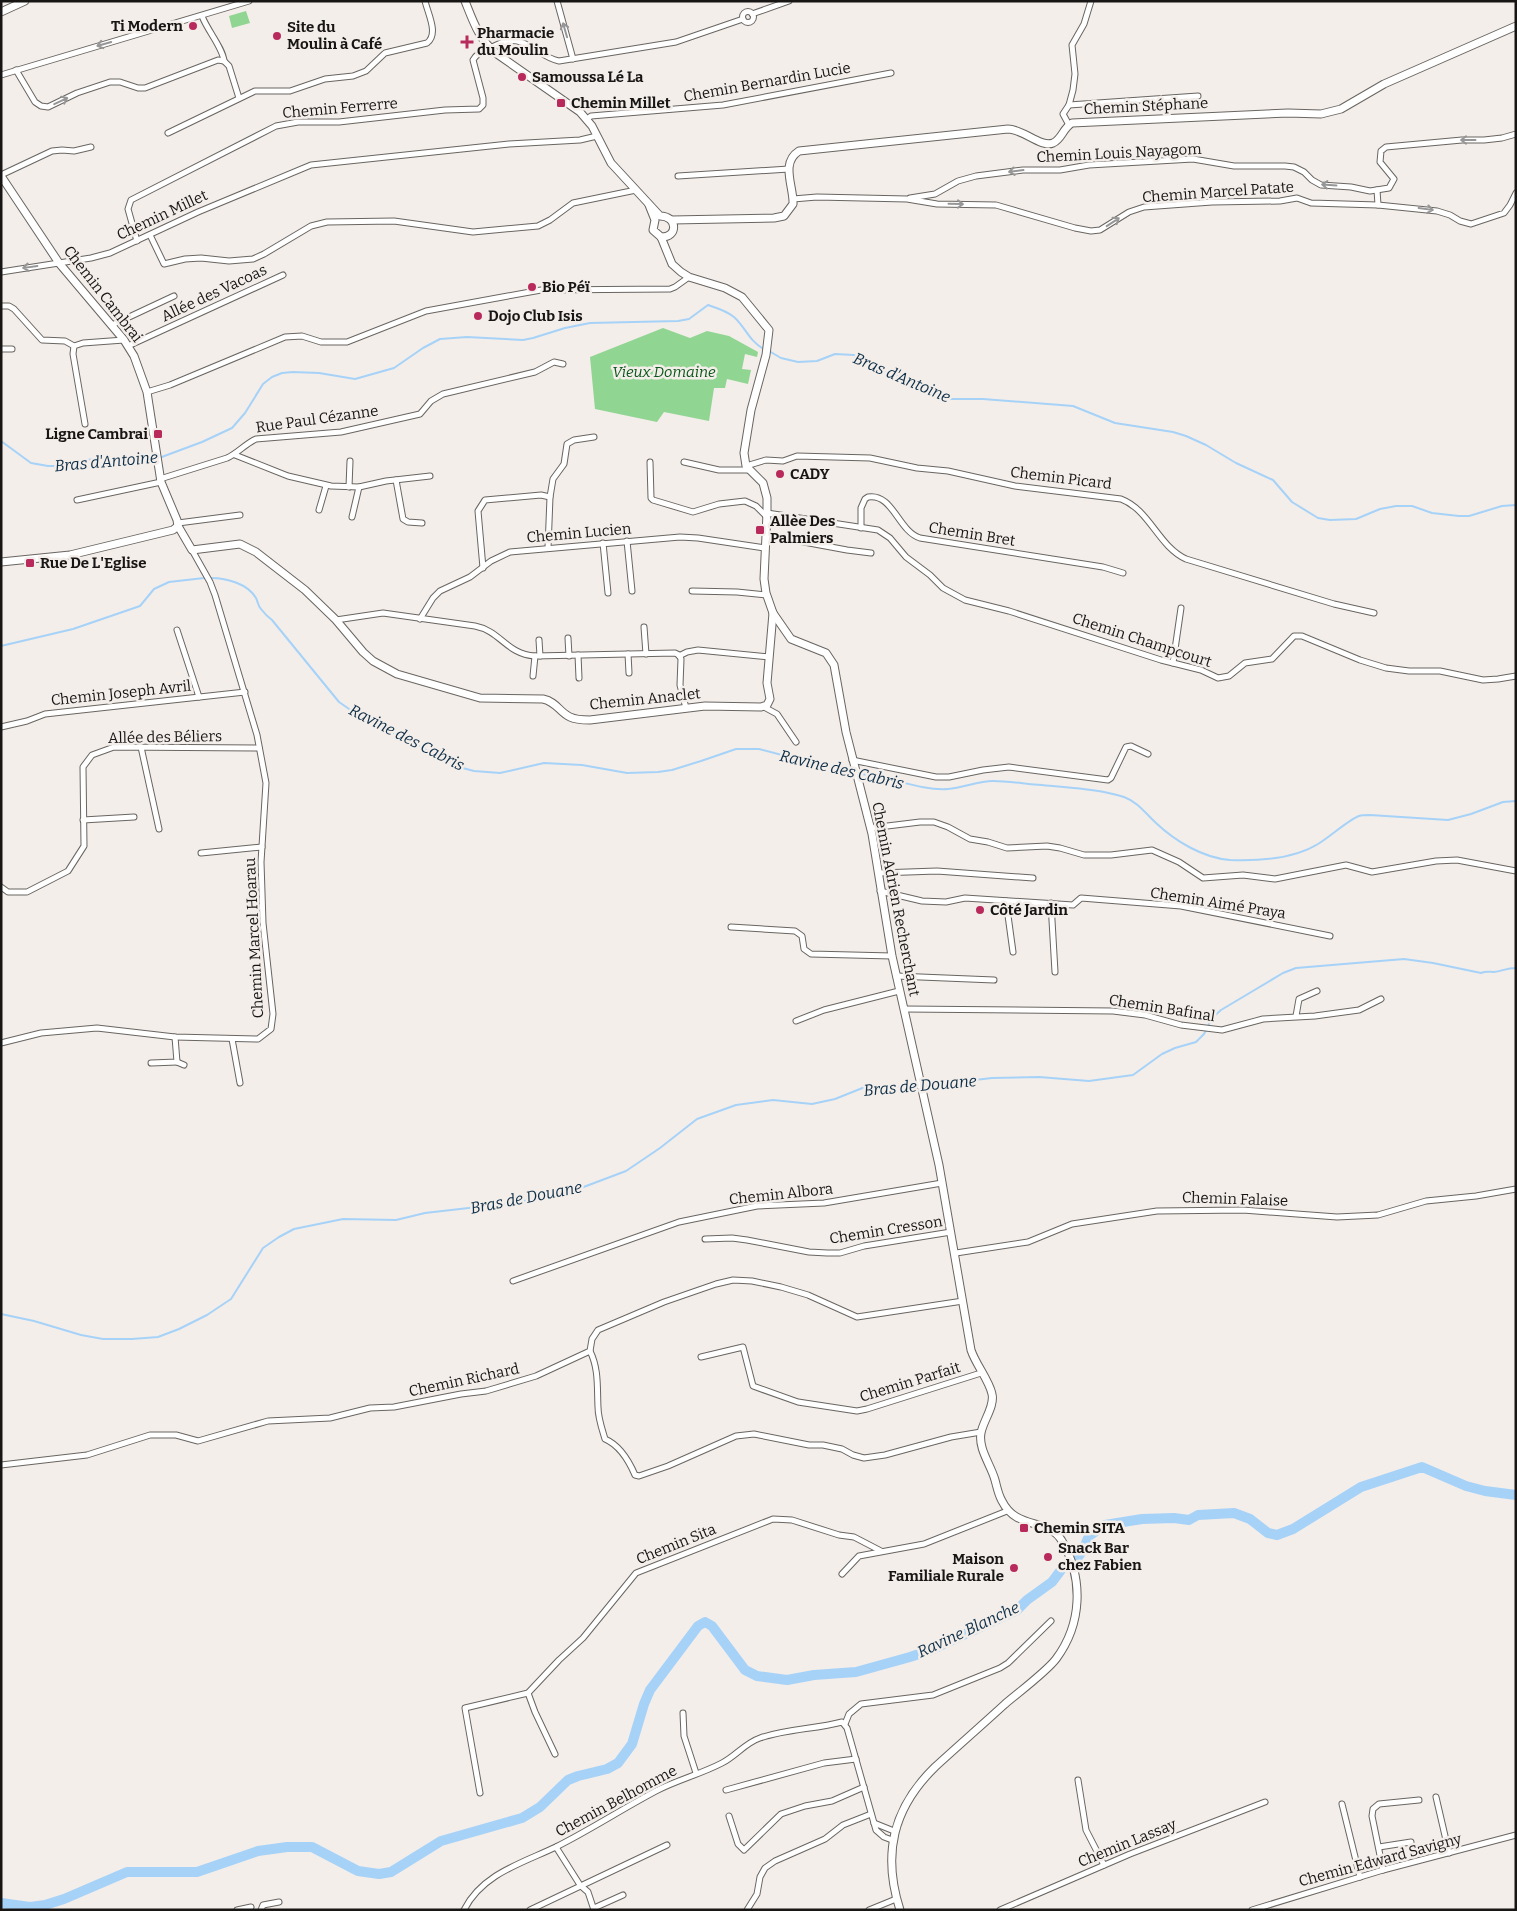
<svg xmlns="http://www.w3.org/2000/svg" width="1517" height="1911" font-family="Bitter,serif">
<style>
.green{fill:#91d593}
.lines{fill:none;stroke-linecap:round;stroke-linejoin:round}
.stream{stroke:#a7d2f8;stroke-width:2}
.river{stroke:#a7d2f8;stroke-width:10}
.street-casing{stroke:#696561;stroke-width:7}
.secondary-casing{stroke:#696561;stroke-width:9}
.street{stroke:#fff;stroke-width:5}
.secondary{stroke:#fff;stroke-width:7}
.oneway{stroke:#979696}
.poi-dot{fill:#b82a5b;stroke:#f3eeea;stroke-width:2}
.labels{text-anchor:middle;stroke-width:5;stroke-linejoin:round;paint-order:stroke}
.poi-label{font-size:15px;font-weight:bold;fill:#181615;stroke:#f3eeea;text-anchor:start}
.street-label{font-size:15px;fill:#181615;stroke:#f3eeea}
.park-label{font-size:15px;font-style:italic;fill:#0b581a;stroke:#f3eeea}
.water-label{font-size:16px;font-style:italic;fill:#0e2e47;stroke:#f3eeea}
</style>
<rect width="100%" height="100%" fill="#f3eeea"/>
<g class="green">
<path d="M246 11 250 23 232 28 229 16Z"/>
<path d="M663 328 690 338 707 331 729 336 758 352 757 357 745 354 742 369 751 370 748 384 727 379 725 388H714L709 421 664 412 657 422 595 409 590 357Z"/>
</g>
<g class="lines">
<g class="stream">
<path d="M769 351 781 358 798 362 817 361 835 354 854 355 877 369 911 380 951 399H983L1073 406 1115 423 1173 432 1186 436 1206 445 1236 463 1273 480 1292 502 1318 518 1330 520 1356 519 1380 509 1396 506H1412L1432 513 1459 516H1469L1502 506 1516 505"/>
<path d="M1 441 31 463 48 466H67L85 460 97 459 120 463 155 459"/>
<path d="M159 458 202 442 232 428 245 413 263 384 272 377 282 373 293 372 319 373 355 379 394 368 423 348 440 339 467 337 523 340 533 338 565 328 590 323 678 321 689 319 708 305C717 308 727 311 734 317 747 329 747 339 765 350"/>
<path d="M211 578C227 578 248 584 256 598 258 602 258 606 261 609 264 613 268 617 272 620L339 702 352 711 390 731 459 767 474 771 500 773 544 763 582 765 627 773 658 772 672 770 701 761 736 749H759L854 774"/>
<path d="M1 646 73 629 140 606 154 589 169 582 204 578"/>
<path d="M859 774C890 775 917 791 948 789 963 788 978 781 993 781 1009 781 1026 784 1042 785 1069 788 1098 789 1124 797 1138 802 1146 814 1156 823 1175 841 1203 858 1230 860 1258 861 1294 859 1318 844 1330 837 1348 820 1359 816 1362 815 1367 815 1370 815L1448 820 1471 814 1503 802 1516 801"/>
<path d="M924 1086 992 1078 1039 1077 1089 1081 1133 1075 1162 1054 1175 1048 1196 1042 1204 1034 1212 1018 1221 1010 1283 973 1296 968 1404 959 1433 963 1481 973C1486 971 1489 972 1494 972 1502 971 1507 968 1516 968"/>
<path d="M1 1314 34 1321 81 1335 103 1339H132L158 1337 179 1329 207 1315 231 1299 263 1248 279 1237 294 1229 343 1219 396 1220 425 1213 512 1203 553 1196 573 1191 626 1171 660 1148 697 1119 736 1105 773 1100 812 1104 835 1099 865 1087H920"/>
</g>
<path class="river" d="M1 1903 30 1907 45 1905 64 1899 127 1872H197L258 1851 287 1847H312L358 1871 379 1874 391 1872 441 1841 522 1818 540 1807 568 1780 578 1776 607 1769 618 1763 632 1744 644 1704 650 1690 698 1626 705 1622 712 1626 745 1670 757 1676 787 1680 814 1675 856 1672 910 1657 931 1650 1017 1610 1027 1600 1052 1582 1064 1566 1076 1560 1083 1550 1089 1536 1105 1525 1142 1519 1174 1518 1189 1520 1198 1515 1234 1513 1250 1519 1268 1533 1277 1535 1293 1529 1361 1487 1422 1467 1466 1486 1485 1491 1516 1495"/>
<g class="street-casing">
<g id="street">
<path d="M557 1 573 59"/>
<circle cx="748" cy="17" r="5.5"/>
<path d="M752 14 789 1"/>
<path d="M202 16C207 30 223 48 224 61L229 66 239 98"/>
<path d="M16 70 35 102 41 106 48 107 77 93 110 82H120L138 88H145L218 60 224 61"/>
<path d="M1 75 249 1"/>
<path d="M1069 105 1198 96"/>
<path d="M587 119 591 116 723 105 891 73"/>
<path d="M1069 125 1063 114 1069 105 1073 90 1075 74 1072 45 1084 24 1091 1"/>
<path d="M168 133 255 91H290L325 79 353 76 366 71 385 53 427 43C439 34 428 14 425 1"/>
<path d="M1 175 52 151 62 150 74 151 91 147"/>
<path d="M678 176 789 169"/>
<path d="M1377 190 1378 205"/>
<path d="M910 198 935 194 958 181 976 176 1023 170H1060L1089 165 1193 159 1234 166H1285L1294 167 1304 172 1312 180 1321 185 1351 187 1370 191 1389 188 1394 179 1380 162 1381 151 1386 147 1462 140H1484L1502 138 1516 134"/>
<path d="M793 199 817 197 907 199 937 204 996 205 1075 228 1091 231 1100 230 1129 212 1144 207 1212 202 1280 201 1297 198 1311 203 1378 205 1437 211 1450 215 1460 221 1471 224 1504 213 1510 205 1516 193"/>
<path d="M150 235 164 264 185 259 201 258 229 261 253 259 264 254 311 226 327 222 394 221 473 232 538 226 550 220 573 203 636 190"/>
<path d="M137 241 128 209 131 200 276 126 298 122H339L445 110 479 109 483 105V98L473 60C478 52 484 51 492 47 497 45 502 42 507 41 526 37 541 58 559 61L676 42 743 19"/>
<path d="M1 272 91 258 110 253 198 212 311 165 509 144 580 140 597 136"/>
<path d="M1 306H9L14 309 42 340 65 341 74 346"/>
<path d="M112 325 174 296"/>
<path d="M128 346 283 275"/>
<path d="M1 349H12"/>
<path d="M147 392 170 385 285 337 302 336 321 342H347L426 311 541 290 670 289 675 287 689 277"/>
<path d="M85 424 73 354 74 346 83 343 124 340"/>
<path d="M235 455 288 476 331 486 359 487 386 481 430 476"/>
<path d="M650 462 651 498 653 500 693 512 719 504 745 501 756 506 767 517"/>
<path d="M684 462 719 470H749"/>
<path d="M746 466 766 460 783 461 797 456 870 458 917 468 948 471 1015 486 1121 499C1150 510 1158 546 1186 559L1334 604 1374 613"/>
<path d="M160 479 227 458C238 453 245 444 256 439L341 432 420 414 431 401 443 394 535 372 554 362 563 364"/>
<path d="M396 480 403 519 408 522 422 523"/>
<path d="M349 487 350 461"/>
<path d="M77 500 161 482"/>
<path d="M319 510 326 486"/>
<path d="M767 513 878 530 890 538 906 557 930 575 943 588 965 600 1009 611 1161 660 1201 670 1218 678 1229 676 1245 663 1272 659 1294 636H1302L1360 660 1386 668 1409 671H1440L1483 680 1498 679 1516 676"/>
<path d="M352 517 359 487"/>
<path d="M178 523 240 515"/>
<path d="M861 528V508L865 499 868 497C893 493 898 531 920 538L1103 567 1123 573"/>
<path d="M766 535 847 550 871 553"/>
<path d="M627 541 632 591"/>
<path d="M603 543 608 593"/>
<path d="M548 548 550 497 553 479 564 464 567 444 574 440 594 437"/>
<path d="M483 568 478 511 485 500 541 495 550 497"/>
<path d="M692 591 737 592 767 595"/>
<path d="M420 619 433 598 440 591 470 577 491 561 510 552 680 537 698 538 765 548"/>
<path d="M336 620 383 613 475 626C501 631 506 654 535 656L675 653 679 655 681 659 680 685 686 708"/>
<path d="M644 627 646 654"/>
<path d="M177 630 199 697"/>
<path d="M568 638 569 656"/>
<path d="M539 640 540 656"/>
<path d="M628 654 629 673"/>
<path d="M578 655 579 678"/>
<path d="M679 656 687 652 698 650 769 657"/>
<path d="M1173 663 1181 608"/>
<path d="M533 676 535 656"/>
<path d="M764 707 777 714 796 742"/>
<path d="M1 727 27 721 45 714 245 692"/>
<path d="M141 747 159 829"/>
<path d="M852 760 936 777H949L983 770 1009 767 1108 780 1111 778 1126 747 1131 746 1148 754"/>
<path d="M83 820 134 817"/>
<path d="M871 828 920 822H934L948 827 970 839 988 842 1007 848 1047 846 1060 848 1084 855H1111L1152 850 1179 862 1203 878 1243 875 1275 879 1346 865 1372 872 1436 861 1457 860 1516 871"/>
<path d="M201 853 262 847"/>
<path d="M879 873 937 871 1033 878"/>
<path d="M1 887 8 892H27L68 871 84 846 83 767 92 755 114 747 259 748"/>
<path d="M880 891 922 901 946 902 965 898 1073 905 1081 898 1181 906 1330 936"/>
<path d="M1006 901 1013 952"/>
<path d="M1051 903 1055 972"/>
<path d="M731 927 795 931 802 936 804 949 811 954 892 956"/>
<path d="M896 976 994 980"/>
<path d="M904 1009 1113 1011 1145 1015 1181 1025 1222 1030 1263 1019 1315 1016 1359 1010 1381 999"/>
<path d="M1296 1016 1299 999 1317 991"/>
<path d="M796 1021 824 1010 899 991"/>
<path d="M232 1039 240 1083"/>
<path d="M1 1043 41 1033 97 1028 175 1037 258 1039 271 1029 273 1014 263 923 261 862 266 783 257 735 215 595 210 582 192 550"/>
<path d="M177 1062 184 1065"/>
<path d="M151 1063 177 1062 175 1037"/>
<path d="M705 1239 732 1238 747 1240 809 1252 827 1253H840L864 1246 951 1232"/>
<path d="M956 1253 1028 1242 1072 1224 1157 1211 1243 1210 1337 1217 1378 1215 1426 1201 1476 1196 1516 1189"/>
<path d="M513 1281 679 1222 757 1206 824 1203 942 1183"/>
<path d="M590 1351C599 1369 597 1388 598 1407 598 1418 602 1429 605 1439 619 1445 629 1461 635 1475L639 1476 668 1466 736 1436 754 1434 809 1445H823L842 1449 853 1455 864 1458 885 1455 951 1437 981 1432"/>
<path d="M701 1357 743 1347 753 1386 798 1402 857 1411 867 1409 981 1373"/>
<path d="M1 1465 87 1455 150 1435H176L198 1441 268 1421 330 1418 370 1408 394 1407 461 1394 486 1391 536 1376 590 1351 592 1339 598 1330 664 1302 716 1284 733 1280 752 1281 781 1287 808 1295 857 1317 963 1301"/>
<path d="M842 1574 859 1556 924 1544 1007 1511"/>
<path d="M528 1693 535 1712 555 1754"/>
<path d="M683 1713 684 1736 696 1773"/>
<path d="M845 1724 849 1714 861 1704 933 1695 1000 1668 1008 1663 1051 1621"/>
<path d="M1078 1780 1086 1830 1104 1865"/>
<path d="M726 1790 824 1763 856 1759"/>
<path d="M480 1793 465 1708 528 1693 559 1660 583 1638 636 1573 773 1519 792 1520 839 1535 854 1537 881 1551"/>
<path d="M1436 1797 1449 1853"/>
<path d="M1342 1804 1360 1877"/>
<path d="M729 1816 738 1844 744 1850 781 1814 805 1806 832 1801 864 1787"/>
<path d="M874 1823 894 1831"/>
<path d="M556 1847 580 1885 588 1892 594 1910"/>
<path d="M1379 1847 1411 1842"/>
<path d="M1383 1870 1372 1816 1373 1809 1379 1804 1419 1800"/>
<path d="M594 1908 623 1895"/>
<path d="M237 1910 251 1907"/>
<path d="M261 1910 263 1905 279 1902"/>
<path d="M464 1910C482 1874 522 1863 556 1847 590 1830 622 1809 656 1791 677 1780 701 1774 722 1763 736 1756 745 1743 760 1738 786 1729 816 1729 842 1722L847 1728 876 1830 884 1837 892 1840"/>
<path d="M530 1910 667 1845"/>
<path d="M747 1910 757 1894 760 1877 765 1868 775 1861 825 1839 843 1825 871 1814"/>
<path d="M869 1910 896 1899"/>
<path d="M1000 1910 1130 1854 1265 1802"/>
<path d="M1252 1910 1383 1870 1516 1835"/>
</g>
</g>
<g class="secondary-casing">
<g id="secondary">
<path d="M465 1C473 21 479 40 497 54L580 112 592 126 611 163 660 216C678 216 678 238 661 237"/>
<path d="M1 12 25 1"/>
<path d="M1 176 59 263 124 340 134 356 147 392 161 482 177 520 178 526 192 550 240 544 256 552 305 590 336 620 363 652 373 661 397 674 480 698 543 699C557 702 559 712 570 717 576 720 583 720 590 720L705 706 761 707 767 705 770 699 767 683 773 613"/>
<path d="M649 205 655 220 653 230 661 237 672 264 681 272 689 277 725 288 742 297 769 330 766 355 751 410 744 453 746 466 763 483 767 498V513L764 579 766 593 773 613 791 639 826 653 834 665 846 732 872 834 892 956 939 1165 971 1350C976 1365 989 1380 992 1394 995 1406 983 1421 981 1433 978 1449 991 1465 995 1480 997 1487 998 1494 1002 1501 1017 1531 1048 1517 1062 1541 1084 1579 1082 1624 1056 1659 1046 1672 1019 1692 1005 1704 982 1725 958 1746 935 1767 893 1808 882 1854 900 1910"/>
<path d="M672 220 774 218 784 216 793 204C794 187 780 163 799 151L1008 129C1023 129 1041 148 1053 143 1062 139 1063 128 1072 123L1288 113 1321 114 1341 109 1384 84 1516 26"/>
<path d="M1 562 70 555 173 530 178 526"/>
</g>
</g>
<use href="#street" class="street"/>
<use href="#secondary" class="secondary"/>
</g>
<defs><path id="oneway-shaft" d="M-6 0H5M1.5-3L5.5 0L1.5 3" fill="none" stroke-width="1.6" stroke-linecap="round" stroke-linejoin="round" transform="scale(1.25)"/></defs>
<g class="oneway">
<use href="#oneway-shaft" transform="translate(565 30) rotate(-106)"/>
<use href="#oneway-shaft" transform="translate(104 44) rotate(164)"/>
<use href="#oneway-shaft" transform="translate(61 101) rotate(-25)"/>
<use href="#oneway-shaft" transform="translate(1468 140) rotate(180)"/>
<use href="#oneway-shaft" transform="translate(1016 171) rotate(173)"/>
<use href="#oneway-shaft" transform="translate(1329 185) rotate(-176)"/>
<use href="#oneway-shaft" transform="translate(956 204) rotate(1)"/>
<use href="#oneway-shaft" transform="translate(1426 209) rotate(8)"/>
<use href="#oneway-shaft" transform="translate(1113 222) rotate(-33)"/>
<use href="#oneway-shaft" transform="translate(30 267) rotate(172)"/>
</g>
<g class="poi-dot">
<circle cx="193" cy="26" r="5"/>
<circle cx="277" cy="36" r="5"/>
<path d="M464.5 34.5h5v5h5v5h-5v5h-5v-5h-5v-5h5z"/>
<circle cx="522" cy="77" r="5"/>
<rect x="556" y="98" width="10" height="10" rx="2.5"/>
<circle cx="532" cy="287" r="5"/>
<circle cx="478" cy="316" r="5"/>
<rect x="153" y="429" width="10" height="10" rx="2.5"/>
<circle cx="780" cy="474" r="5"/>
<rect x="755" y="525" width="10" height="10" rx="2.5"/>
<rect x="25" y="558" width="10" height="10" rx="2.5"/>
<circle cx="980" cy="910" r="5"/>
<rect x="1019" y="1523" width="10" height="10" rx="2.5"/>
<circle cx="1048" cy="1557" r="5"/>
<circle cx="1014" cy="1568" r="5"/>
</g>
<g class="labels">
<g class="poi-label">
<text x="183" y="31" text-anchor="end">Ti Modern</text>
<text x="287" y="32">Site du<tspan x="287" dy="17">Moulin à Café</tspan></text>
<text x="477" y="38">Pharmacie<tspan x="477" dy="17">du Moulin</tspan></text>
<text x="532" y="82">Samoussa Lé La</text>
<text x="571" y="108">Chemin Millet</text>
<text x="542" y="292">Bio Péï</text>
<text x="488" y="321">Dojo Club Isis</text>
<text x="148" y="439" text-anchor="end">Ligne Cambrai</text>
<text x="790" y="479">CADY</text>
<text x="770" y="526">Allèe Des<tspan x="770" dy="17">Palmiers</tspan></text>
<text x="40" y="568">Rue De L'Eglise</text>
<text x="990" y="915">Côté Jardin</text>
<text x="1034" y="1533">Chemin SITA</text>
<text x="1058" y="1553">Snack Bar<tspan x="1058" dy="17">chez Fabien</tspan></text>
<text x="1004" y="1564" text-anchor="end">Maison<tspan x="1004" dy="17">Familiale Rurale</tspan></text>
</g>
<g class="street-label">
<text transform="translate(767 82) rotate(-10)" y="5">Chemin Bernardin Lucie</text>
<text transform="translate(1146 106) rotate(-3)" y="5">Chemin Stéphane</text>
<text transform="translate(340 108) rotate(-5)" y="5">Chemin Ferrerre</text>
<text transform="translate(1119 153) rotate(-3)" y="5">Chemin Louis Nayagom</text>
<text transform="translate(1218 192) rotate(-4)" y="5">Chemin Marcel Patate</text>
<text transform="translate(162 215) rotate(-25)" y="5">Chemin Millet</text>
<text transform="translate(214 293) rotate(-25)" y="5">Allée des Vacoas</text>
<text transform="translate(103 294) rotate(52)" y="5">Chemin Cambrai</text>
<text transform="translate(317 419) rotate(-8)" y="5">Rue Paul Cézanne</text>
<text transform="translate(1061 478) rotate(7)" y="5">Chemin Picard</text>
<text transform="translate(579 533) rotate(-5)" y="5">Chemin Lucien</text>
<text transform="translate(972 534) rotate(9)" y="5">Chemin Bret</text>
<text transform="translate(1142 640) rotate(18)" y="5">Chemin Champcourt</text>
<text transform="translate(121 693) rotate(-6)" y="5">Chemin Joseph Avril</text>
<text transform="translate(645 699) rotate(-6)" y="5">Chemin Anaclet</text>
<text transform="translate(165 737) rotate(-1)" y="5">Allée des Béliers</text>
<text transform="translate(896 899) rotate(79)" y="5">Chemin Adrien Recherchant</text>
<text transform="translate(1218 903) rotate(9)" y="5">Chemin Aimé Praya</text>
<text transform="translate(254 938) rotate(-93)" y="5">Chemin Marcel Hoarau</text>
<text transform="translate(1162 1008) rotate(9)" y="5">Chemin Bafinal</text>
<text transform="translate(781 1194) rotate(-6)" y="5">Chemin Albora</text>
<text transform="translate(1235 1199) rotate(2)" y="5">Chemin Falaise</text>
<text transform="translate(886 1230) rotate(-9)" y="5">Chemin Cresson</text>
<text transform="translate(464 1380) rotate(-12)" y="5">Chemin Richard</text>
<text transform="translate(910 1382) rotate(-17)" y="5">Chemin Parfait</text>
<text transform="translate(676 1544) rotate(-22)" y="5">Chemin Sita</text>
<text transform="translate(616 1801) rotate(-28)" y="5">Chemin Belhomme</text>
<text transform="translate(1127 1843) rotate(-22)" y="5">Chemin Lassay</text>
<text transform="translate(1380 1860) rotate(-15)" y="5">Chemin Edward Savigny</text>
</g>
<g class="park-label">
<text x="664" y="377">Vieux Domaine</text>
</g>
<g class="water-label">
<text transform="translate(902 377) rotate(23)" y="6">Bras d'Antoine</text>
<text transform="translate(106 461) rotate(-5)" y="6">Bras d'Antoine</text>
<text transform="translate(407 737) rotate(27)" y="6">Ravine des Cabris</text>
<text transform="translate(842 769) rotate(13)" y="6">Ravine des Cabris</text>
<text transform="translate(920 1085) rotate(-5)" y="6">Bras de Douane</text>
<text transform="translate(526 1197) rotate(-11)" y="6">Bras de Douane</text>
<text transform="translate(968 1629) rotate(-25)" y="6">Ravine Blanche</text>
</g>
</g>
<rect width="1517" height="1911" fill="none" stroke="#181615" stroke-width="5"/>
</svg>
